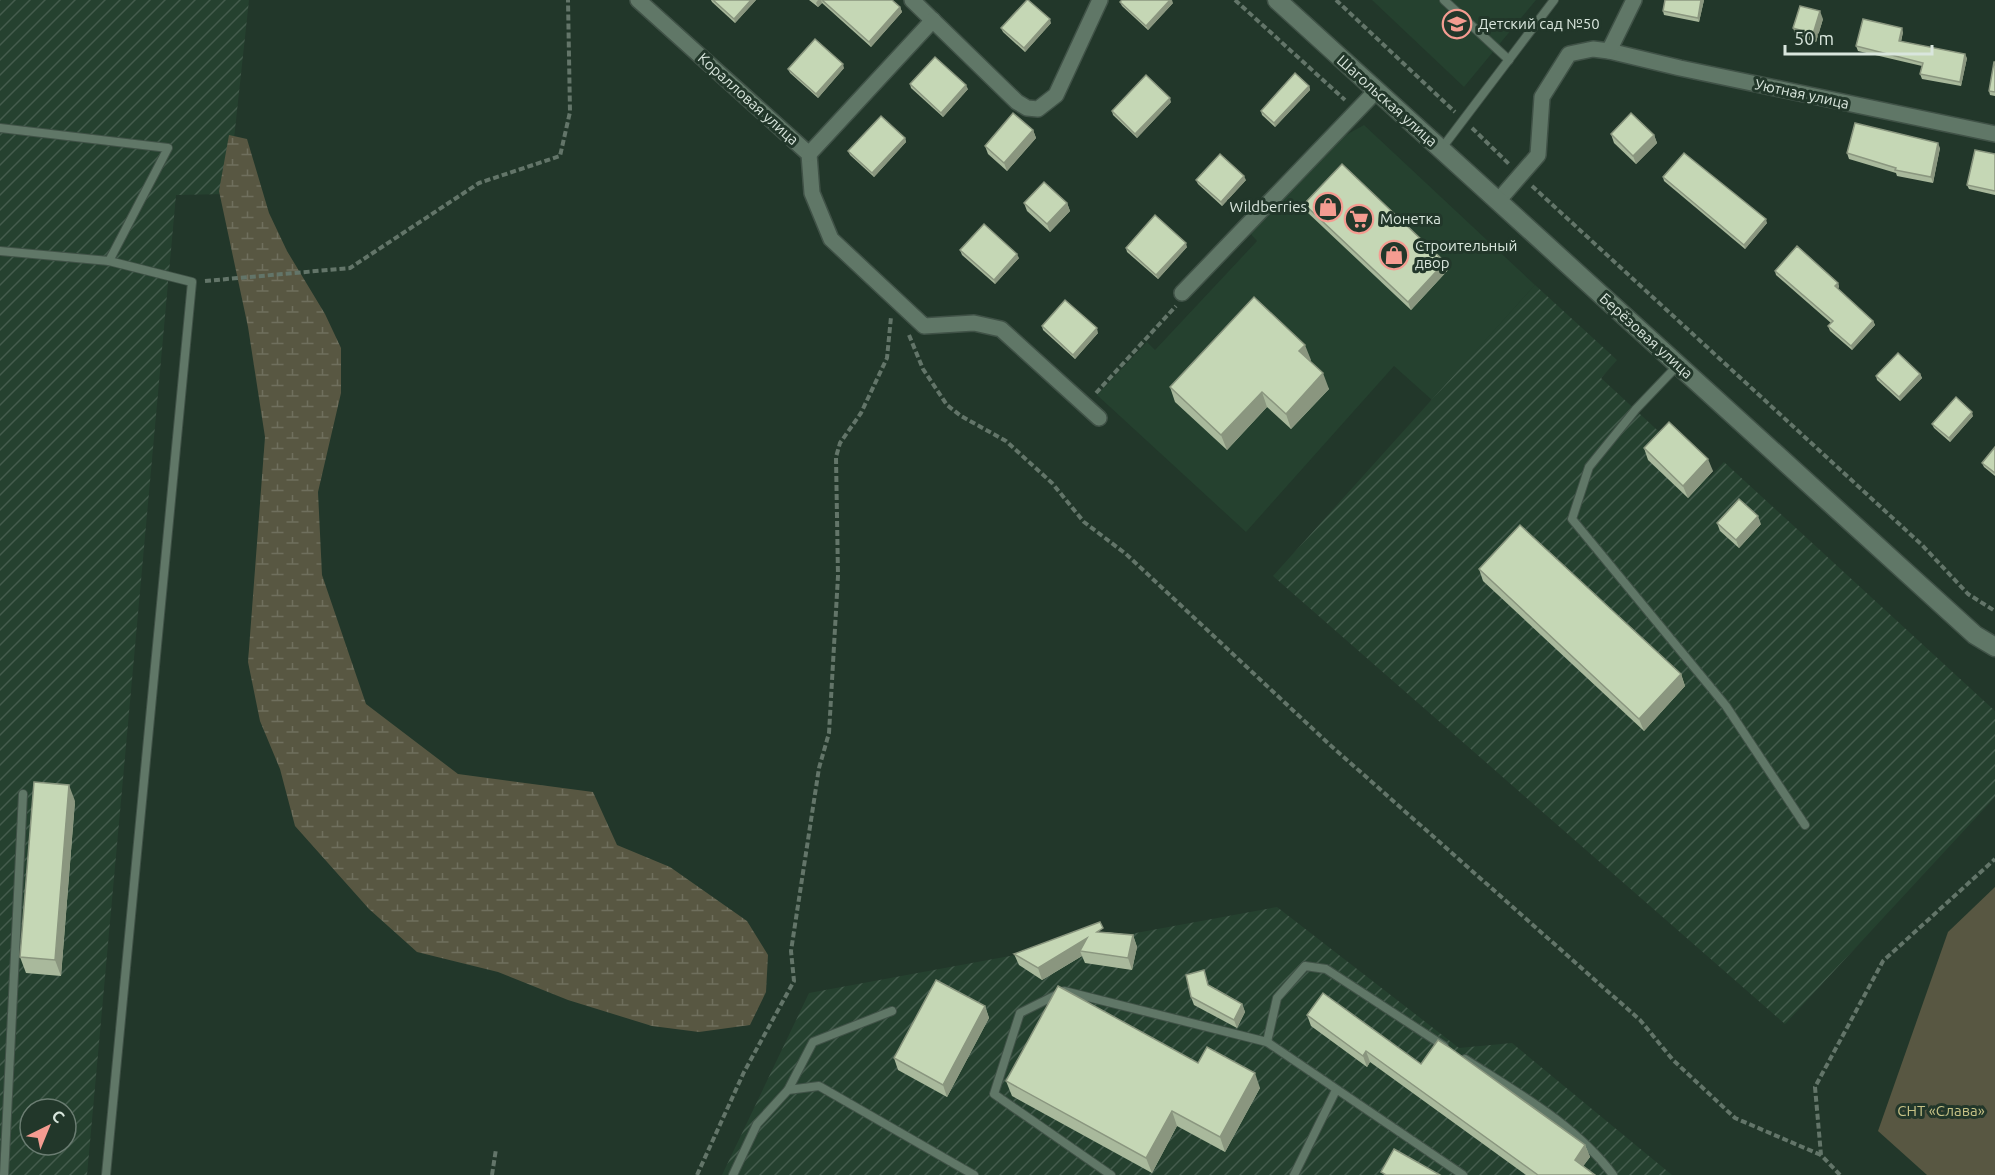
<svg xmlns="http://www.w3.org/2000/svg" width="1995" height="1175" font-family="Ubuntu,sans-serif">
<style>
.built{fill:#25412f}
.industrial{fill:url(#industrial-furrows);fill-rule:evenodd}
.green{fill:#585742}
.wetland{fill:url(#wetland-marsh)}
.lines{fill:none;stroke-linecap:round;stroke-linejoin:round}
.lane-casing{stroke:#405247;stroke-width:10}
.street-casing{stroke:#405247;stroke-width:18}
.secondary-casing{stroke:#405247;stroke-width:21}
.path{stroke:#637569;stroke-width:4;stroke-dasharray:6 3;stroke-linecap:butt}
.lane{stroke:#607767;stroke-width:8}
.street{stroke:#607767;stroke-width:15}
.secondary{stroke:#607767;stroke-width:18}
.wall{fill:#a9b99c}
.shaded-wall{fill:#8a967f}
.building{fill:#c5d7b5;stroke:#8a967f;stroke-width:1.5}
.labels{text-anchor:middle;stroke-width:6;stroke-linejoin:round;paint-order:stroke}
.poi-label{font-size:15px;fill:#d9e6dd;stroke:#22372a;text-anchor:start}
.street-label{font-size:15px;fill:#d9e6dd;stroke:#22372a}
.park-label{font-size:15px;fill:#c7c286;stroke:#22372a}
</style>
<defs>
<pattern id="industrial-furrows" width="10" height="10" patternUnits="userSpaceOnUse" patternTransform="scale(1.5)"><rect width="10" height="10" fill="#25412f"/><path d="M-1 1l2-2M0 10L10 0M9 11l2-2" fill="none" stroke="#445c4d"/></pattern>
<pattern id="wetland-marsh" width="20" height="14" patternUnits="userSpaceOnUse" patternTransform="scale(1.5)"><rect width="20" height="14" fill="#585742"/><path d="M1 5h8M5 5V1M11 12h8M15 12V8" fill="none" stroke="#6f6f5d"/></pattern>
</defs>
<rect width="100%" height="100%" fill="#22372a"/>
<g class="built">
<path d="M1372 0H1536L1464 87Z"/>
<path d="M1364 125 1535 285 1432 400 1394 366 1246 532 1097 395 1147 342 1155 350 1257 241 1248 231 1333 142Z"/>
</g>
<g class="industrial">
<path d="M0 0H249L228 194 176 195 87 1175H0ZM30 1109H66V1145H30Z"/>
<path d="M1535 285 1617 360 1601 378 1709 478 1724 462 1995 711V797L1785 1024 1273 576Z"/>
<path d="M1277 907 1459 1048 1512 1043 1672 1175H722L809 993Z"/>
</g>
<path class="green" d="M1995 887V1175H1927L1878 1131 1948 932Z"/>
<path class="wetland" d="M229 135 247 139 269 213 287 251 325 314 341 348V393L318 492 322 575 366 704 458 774 593 792 617 845 670 867 747 921 768 955 766 992 750 1025 699 1032 652 1026 568 1000 498 972 417 952 369 909 295 826 280 769 260 721 248 662 265 437 248 327 219 191Z"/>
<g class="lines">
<g class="lane-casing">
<g id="lane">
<path d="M1444 0 1509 60"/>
<path d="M0 128 168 148 109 261"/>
<path d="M1442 148 1554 0"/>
<path d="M0 251 109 261 192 282 106 1175"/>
<path d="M1678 365 1636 409 1589 467 1572 519 1726 706 1805 825"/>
<path d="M1267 1042 1277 998 1305 966 1326 969 1444 1046"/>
<path d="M1465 1059C1516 1092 1576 1125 1613 1175"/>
<path d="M788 1090 813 1042 892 1011"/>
<path d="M4 1175 23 794"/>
<path d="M733 1175 757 1124 788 1090 819 1086 974 1175"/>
<path d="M1111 1175 994 1094 1020 1013 1064 991 1267 1042 1463 1175"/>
<path d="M1294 1175 1336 1090"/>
</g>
</g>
<g class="street-casing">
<g id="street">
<path d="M638 0 809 154 812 193 831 239 924 326 974 323 1001 329 1099 418"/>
<path d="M912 0 1017 102 1027 108 1038 109 1056 95 1100 0"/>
<path d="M1609 51 1680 68 1995 134"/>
<path d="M809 154 933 20"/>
<path d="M1498 201 1538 155 1542 97 1569 54 1593 49 1609 51 1634 0"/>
<path d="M1182 293 1376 91"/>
</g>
</g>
<g class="secondary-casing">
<path id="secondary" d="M1277 0 1975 635 1995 647"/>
</g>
<g class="path">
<path d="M1235 0 1345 100"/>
<path d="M1336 0 1455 112"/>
<path d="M1472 128 1509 164"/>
<path d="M1532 186 1922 545 1968 594 1995 611"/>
<path d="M205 281 350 268 479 183 560 156 570 112 568 0"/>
<path d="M909 335 923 369 947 405 961 416 1006 441 1052 483 1084 522 1126 554 1329 744 1640 1020 1673 1060 1735 1118 1821 1155"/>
<path d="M1096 393 1176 306"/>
<path d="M492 1175 496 1149"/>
<path d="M697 1175 744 1072 794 981 791 951 819 768 829 733 838 576 836 457 840 443 861 413 887 358 891 317"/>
<path d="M1840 1175 1821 1155 1815 1087 1883 961 1995 859"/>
</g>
<use href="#lane" class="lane"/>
<use href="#street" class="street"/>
<use href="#secondary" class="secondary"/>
</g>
<g class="wall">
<path d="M711 0H756L735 23 712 2Z"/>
<path d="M809 0H892L900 7 902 12 871 47 822 3 818 7Z"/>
<path d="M1704 0 1699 22 1664 15 1663 11Z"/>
<path d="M1120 2 1173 3 1148 30 1122 6Z"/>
<path d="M1823 19 1816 42 1796 36 1793 28Z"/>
<path d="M1051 23 1025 52 1003 32 1001 28Z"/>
<path d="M1903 32 1901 42 1967 58 1961 86 1922 79 1920 74 1922 66 1858 51 1856 46Z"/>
<path d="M1995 62V96L1990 95 1989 91Z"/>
<path d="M844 68 818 98 790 73 788 69Z"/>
<path d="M910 84 968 89 943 117 911 88Z"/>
<path d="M1309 86 1310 90 1275 127 1262 115 1261 111Z"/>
<path d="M1171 102 1137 138 1113 115 1112 111Z"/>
<path d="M1033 130 1036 138 1007 171 988 154 985 146Z"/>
<path d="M1611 134 1654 135 1657 143 1636 164 1614 143Z"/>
<path d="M905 138 906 142 874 177 850 155 848 151Z"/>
<path d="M1940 148 1933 183 1897 176 1896 173 1849 159 1847 153Z"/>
<path d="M1995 154V195L1969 189 1967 185Z"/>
<path d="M1663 177 1767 223 1745 249 1664 181Z"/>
<path d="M1196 180H1246L1222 206 1198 184Z"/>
<path d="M1024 203H1067L1070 211 1050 232 1027 211Z"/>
<path d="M1304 204 1448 270 1411 310 1307 212Z"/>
<path d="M1187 247 1158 279 1127 252 1126 248Z"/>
<path d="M960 250 1019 258 995 284 962 255Z"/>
<path d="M1775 271 1838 283 1839 287 1837 289 1873 321 1875 325 1852 350 1830 331 1828 326 1831 323 1776 275Z"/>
<path d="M1042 326 1098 333 1075 359 1043 330Z"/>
<path d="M1311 360 1310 361 1329 389 1291 429 1267 407 1227 450 1175 402 1170 387Z"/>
<path d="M1920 374 1922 378 1900 401 1877 380 1876 376Z"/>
<path d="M1973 416 1950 442 1934 428 1932 424Z"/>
<path d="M1995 447V476L1984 467 1982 463Z"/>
<path d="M1644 448 1713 471 1688 498 1648 460Z"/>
<path d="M1717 523 1761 524 1739 548 1720 531Z"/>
<path d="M1479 569 1681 674 1685 686 1644 731 1483 581Z"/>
<path d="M75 801 61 976 26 973 20 957Z"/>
<path d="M1105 932 1133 935 1137 947 1132 970 1085 963 1082 956 1042 980 1019 965 1014 954Z"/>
<path d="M1209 985 1242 1004 1245 1012 1237 1028 1194 1005 1191 997Z"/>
<path d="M985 1006 989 1018 947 1097 898 1070 894 1058Z"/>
<path d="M1307 1015 1421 1064 1585 1145 1590 1157 1583 1166 1595 1175H1526L1370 1062 1367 1067 1311 1026Z"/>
<path d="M1198 1063 1260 1088 1225 1152 1177 1126 1152 1173 1012 1096 1006 1081Z"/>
</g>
<g class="shaded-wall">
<path d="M751 0H756L735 23 734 19Z"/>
<path d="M818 0H821L822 3 818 7 816 3Z"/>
<path d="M1170 0H1172L1173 3 1148 30 1146 26Z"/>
<path d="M1701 0H1704L1699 22 1698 18Z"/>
<path d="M900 7 902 12 871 47 869 42Z"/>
<path d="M1820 11 1823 19 1816 42 1813 34Z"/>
<path d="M1050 19 1051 23 1025 52 1024 48Z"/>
<path d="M1902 28 1903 32 1900 45 1899 41Z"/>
<path d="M1965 54 1967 58 1961 86 1960 82Z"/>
<path d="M843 64 844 68 818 98 816 94Z"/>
<path d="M966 85 968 89 943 117 941 113Z"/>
<path d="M1309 86 1310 90 1275 127 1274 123Z"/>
<path d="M1170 98 1171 102 1137 138 1135 134Z"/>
<path d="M1033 130 1036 138 1007 171 1004 163Z"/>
<path d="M1654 135 1657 143 1636 164 1633 156Z"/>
<path d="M905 138 906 142 874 177 872 173Z"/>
<path d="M1938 143 1940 148 1933 183 1931 177Z"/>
<path d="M1244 176 1246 180 1222 206 1221 202Z"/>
<path d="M1067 203 1070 211 1050 232 1047 224Z"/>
<path d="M1766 219 1767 223 1745 249 1744 245Z"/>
<path d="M1186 243 1187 247 1158 279 1156 275Z"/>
<path d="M1017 254 1019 258 995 284 994 280Z"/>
<path d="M1445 262 1448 270 1411 310 1408 302Z"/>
<path d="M1838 283 1839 287 1836 291 1835 286Z"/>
<path d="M1873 321 1875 325 1852 350 1851 346Z"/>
<path d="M1097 328 1098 333 1075 359 1073 355Z"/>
<path d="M1305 345 1311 360 1305 366 1299 351Z"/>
<path d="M1323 373 1329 389 1291 429 1286 414Z"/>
<path d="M1920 374 1922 378 1900 401 1899 397Z"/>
<path d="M1262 392 1267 407 1227 450 1221 435Z"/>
<path d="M1972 412 1973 416 1950 442 1949 438Z"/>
<path d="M1708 459 1713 471 1688 498 1683 486Z"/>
<path d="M1758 516 1761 524 1739 548 1736 540Z"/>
<path d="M1681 674 1685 686 1644 731 1639 719Z"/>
<path d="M69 785 75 801 61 976 55 960Z"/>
<path d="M1133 935 1137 947 1132 970 1128 958Z"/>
<path d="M1087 938 1080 951 1082 956 1042 980 1038 968Z"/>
<path d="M1242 1004 1245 1012 1237 1028 1234 1020Z"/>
<path d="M985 1006 989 1018 947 1097 943 1085Z"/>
<path d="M1366 1051 1370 1062 1367 1067 1363 1056Z"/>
<path d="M1255 1073 1260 1088 1225 1152 1220 1137Z"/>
<path d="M1172 1111 1177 1126 1152 1173 1146 1158Z"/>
<path d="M1585 1145 1590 1157 1579 1172 1575 1160Z"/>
</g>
<g class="building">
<path d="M713 0H751L734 19Z"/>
<path d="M822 0H892L900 7 869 42Z"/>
<path d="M1027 0H1028L1050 19 1024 48 1001 28Z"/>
<path d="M1122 0H1170L1146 26 1120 2Z"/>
<path d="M1665 0H1701L1698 18 1663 11Z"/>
<path d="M1800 6 1820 11 1813 34 1793 28Z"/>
<path d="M1863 19 1902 28 1899 41 1965 54 1960 82 1920 74 1923 63 1856 46Z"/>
<path d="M815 39 843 64 816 94 788 69Z"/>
<path d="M935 57 966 85 941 113 910 84Z"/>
<path d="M1994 62H1995V92L1989 91Z"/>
<path d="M1295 73 1309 86 1274 123 1261 111Z"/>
<path d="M1146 75 1170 98 1135 134 1112 111Z"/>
<path d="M1013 113 1033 130 1004 163 985 146Z"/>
<path d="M1631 113 1654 135 1633 156 1611 134Z"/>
<path d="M881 116 905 138 872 173 848 151Z"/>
<path d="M1855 123 1938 143 1931 177 1895 170 1896 168 1847 153Z"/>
<path d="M1975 150 1995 154V191L1967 185Z"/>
<path d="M1684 153 1766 219 1744 245 1663 177Z"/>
<path d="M1220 154 1244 176 1221 202 1196 180Z"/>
<path d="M1342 164 1445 262 1408 302 1304 204Z"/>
<path d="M1044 182 1067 203 1047 224 1024 203Z"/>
<path d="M1155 215 1186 243 1156 275 1126 248Z"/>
<path d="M984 224 1017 254 994 280 960 250Z"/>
<path d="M1797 246 1838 283 1835 286 1873 321 1851 346 1828 326 1833 321 1775 271Z"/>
<path d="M1254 297 1305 345 1299 351 1323 373 1286 414 1262 392 1221 435 1170 387Z"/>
<path d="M1065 300 1097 328 1073 355 1042 326Z"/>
<path d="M1898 353 1920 374 1899 397 1876 376Z"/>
<path d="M1956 397 1972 412 1949 438 1932 424Z"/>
<path d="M1669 422 1708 459 1683 486 1644 448Z"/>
<path d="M1995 447V473L1982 463Z"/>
<path d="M1739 499 1758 516 1736 540 1717 523Z"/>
<path d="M1520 525 1681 674 1639 719 1479 569Z"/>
<path d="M34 782 69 785 55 960 20 957Z"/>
<path d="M1100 922 1103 928 1097 932 1133 935 1128 958 1080 951 1087 938 1038 968 1014 954Z"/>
<path d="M1204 970 1208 985 1242 1004 1234 1020 1191 997 1186 975Z"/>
<path d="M936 980 985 1006 943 1085 894 1058Z"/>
<path d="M1058 986 1198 1063 1207 1047 1255 1073 1220 1137 1172 1111 1146 1158 1006 1081Z"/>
<path d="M1323 993 1421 1064 1438 1040 1449 1047 1585 1145 1575 1160 1595 1175H1538L1366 1051 1363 1056 1307 1015Z"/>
<path d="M1394 1149 1440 1175H1386L1381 1172Z"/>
</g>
<defs>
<g id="school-ring" transform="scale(1.5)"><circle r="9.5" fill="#22372a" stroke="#f59c91" stroke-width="1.5"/><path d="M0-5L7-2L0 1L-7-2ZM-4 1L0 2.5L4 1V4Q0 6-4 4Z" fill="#f59c91"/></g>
<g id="shop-ring" transform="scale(1.5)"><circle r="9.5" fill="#22372a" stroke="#f59c91" stroke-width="1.5"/><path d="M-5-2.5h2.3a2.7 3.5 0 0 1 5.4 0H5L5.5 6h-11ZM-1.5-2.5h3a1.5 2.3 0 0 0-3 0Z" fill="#f59c91"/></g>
<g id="supermarket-ring" transform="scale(1.5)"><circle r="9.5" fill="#22372a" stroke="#f59c91" stroke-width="1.5"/><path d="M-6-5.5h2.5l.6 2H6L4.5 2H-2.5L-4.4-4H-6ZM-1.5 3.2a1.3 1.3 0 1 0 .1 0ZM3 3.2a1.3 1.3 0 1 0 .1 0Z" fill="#f59c91"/></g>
</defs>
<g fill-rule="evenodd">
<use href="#school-ring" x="1457" y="24"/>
<use href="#shop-ring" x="1328" y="207"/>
<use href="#supermarket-ring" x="1359" y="219"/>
<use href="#shop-ring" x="1394" y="255"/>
</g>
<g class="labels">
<g class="poi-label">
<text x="1478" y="29">Детский сад №50</text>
<text x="1307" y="212" text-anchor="end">Wildberries</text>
<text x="1380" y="224">Монетка</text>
<text x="1415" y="251">Строительный<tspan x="1415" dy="17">двор</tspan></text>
</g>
<g class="street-label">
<text transform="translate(1802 94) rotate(12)" y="5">Уютная улица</text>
<text transform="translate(748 99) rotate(42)" y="5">Коралловая улица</text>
<text transform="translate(1387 101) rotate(42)" y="5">Шагольская улица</text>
<text transform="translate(1646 336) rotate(42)" y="5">Берёзовая улица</text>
</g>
<g class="park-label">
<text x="1941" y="1116">СНТ «Слава»</text>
</g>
</g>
<g transform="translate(48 1127) rotate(43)"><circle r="28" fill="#22372a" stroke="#6b7d72" stroke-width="1.5"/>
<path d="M0-4.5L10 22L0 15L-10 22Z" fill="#f59c91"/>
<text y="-9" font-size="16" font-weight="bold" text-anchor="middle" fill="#d9e6dd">С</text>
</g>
<path d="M1785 45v9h147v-9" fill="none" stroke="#d9e6dd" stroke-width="3"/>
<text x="1794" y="45" font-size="18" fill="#d9e6dd" stroke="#22372a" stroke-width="4.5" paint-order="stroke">50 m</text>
</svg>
